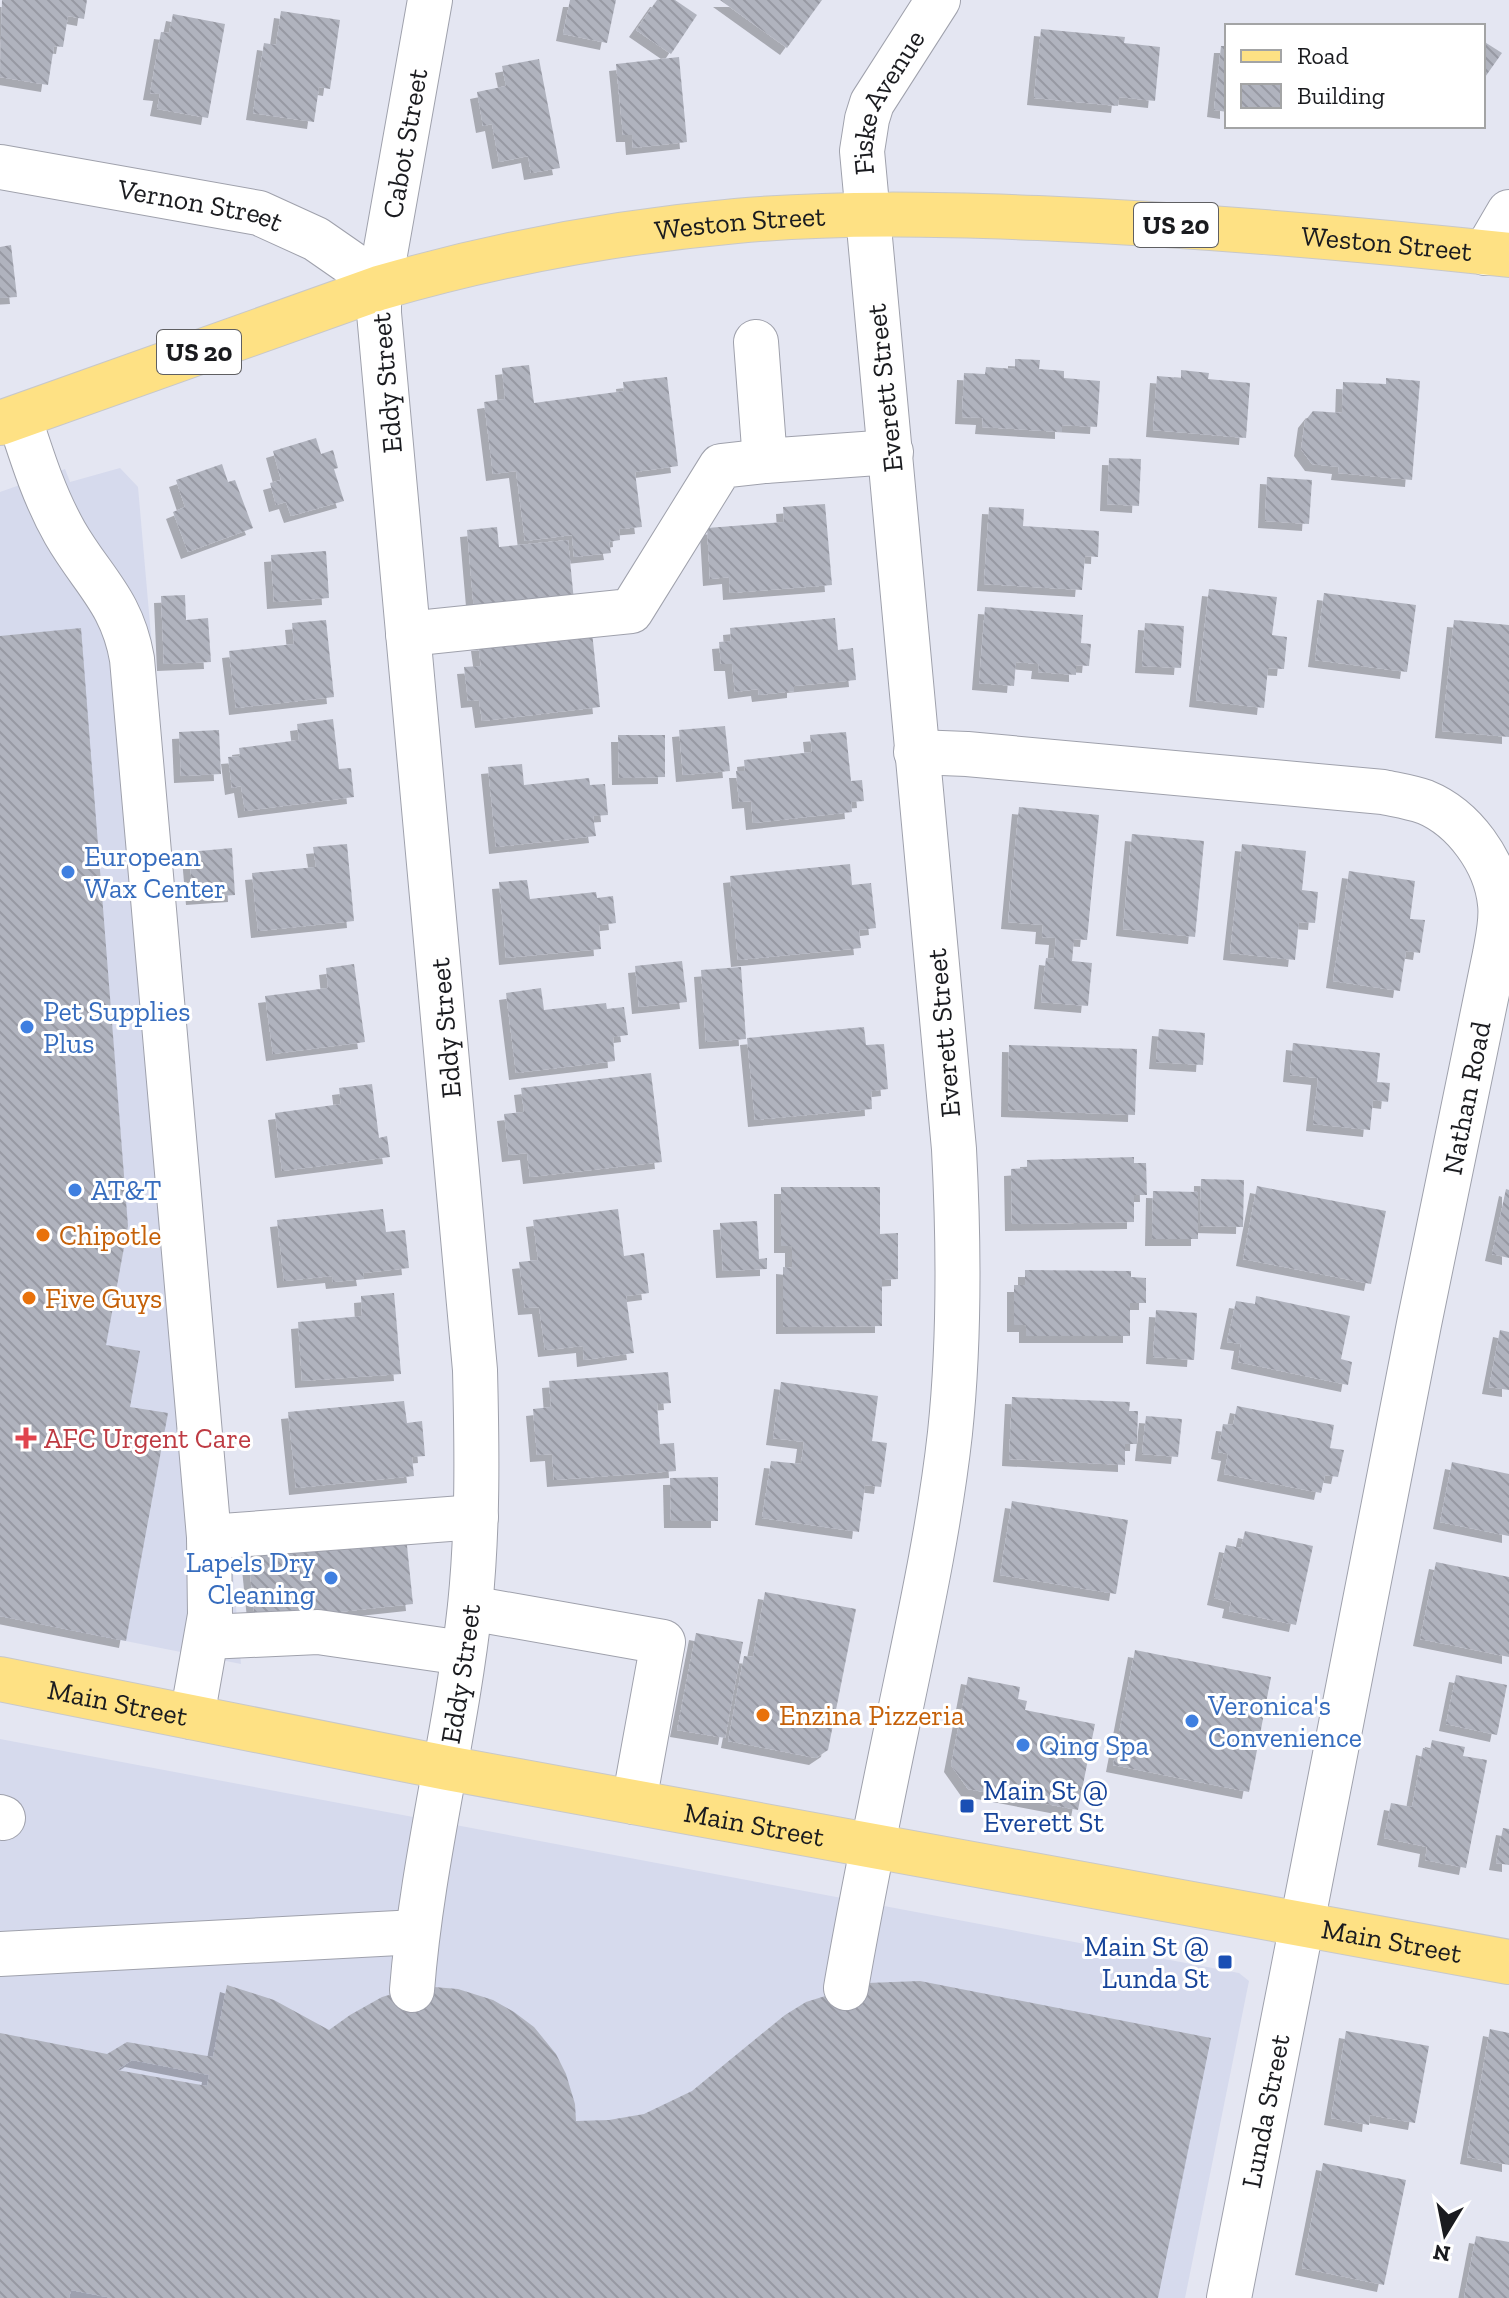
<svg xmlns="http://www.w3.org/2000/svg" width="1509" height="2298" font-family="'Zilla Slab',serif">
<style>
.built{fill:#d6daed}
.building{fill:url(#building-back-hatch);fill-rule:evenodd;filter:url(#shadow)}
.lines{fill:none;stroke-linecap:round;stroke-linejoin:round}
.minor-casing{stroke:#9fa1ac;stroke-width:46}
.major-casing{stroke:#c8c8c9;stroke-width:46}
.minor{stroke:#fff;stroke-width:44}
.major{stroke:#fee184;stroke-width:44}
.shop-dot{fill:#3f7fe0;stroke:#fff;stroke-width:3}
.food-dot{fill:#e8710a;stroke:#fff;stroke-width:3}
.health-dot{fill:#e0444e;stroke:#fff;stroke-width:3}
.transit-dot{fill:#1a4fb4;stroke:#fff;stroke-width:3}
.labels{text-anchor:middle;stroke-width:6;stroke-linejoin:round;paint-order:stroke}
.shield{fill:#fff;stroke:#5f5f62;stroke-width:2}
.shield-label{font-size:26px;font-weight:bold;fill:#1a1b1f}
.street-label{font-size:28px;fill:#1a1b1f;stroke:#fff}
.shop-label{font-size:28px;fill:#366cbe;stroke:#fff;text-anchor:start}
.food-label{font-size:28px;fill:#c56008;stroke:#fff;text-anchor:start}
.health-label{font-size:28px;fill:#be3a42;stroke:#fff;text-anchor:start}
.transit-label{font-size:28px;fill:#164399;stroke:#fff;text-anchor:start}
</style>
<defs>
<pattern id="building-back-hatch" width="6" height="6" patternUnits="userSpaceOnUse" patternTransform="scale(2)"><rect width="6" height="6" fill="#b0b3be"/><path d="M-1 5l2 2M0 0l6 6M5-1l2 2" fill="none" stroke="#9799a3"/></pattern>
<filter id="shadow"><feDropShadow dx="-7" dy="7" stdDeviation="0" flood-color="#0004"/></filter>
</defs>
<rect width="100%" height="100%" fill="#e4e6f2"/>
<g class="built">
<path d="M120 468 138 487 241 1664 0 1616V492L65 469 70 482Z"/>
<path d="M0 1739 1239 1973 1249 1981 1185 2298H0Z"/>
</g>
<g class="building">
<path d="M2 0H87L84 19 68 16 63 47 54 46 48 85 0 77Z"/>
<path d="M570 0H616L607 43 563 34Z"/>
<path d="M657 0H675L697 15 671 54 636 30Z"/>
<path d="M720 0H822L787 48Z"/>
<path d="M281 11 340 20 330 89 319 87 314 122 253 113 264 43 276 45Z"/>
<path d="M173 14 225 24 208 118 157 109 160 94 150 93 161 32 169 33Z"/>
<path d="M1041 29 1125 37 1124 43 1160 47 1155 101 1119 97 1118 106 1034 98Z"/>
<path d="M1483 41 1502 53 1483 80Z"/>
<path d="M1221 46H1227V112L1214 110Z"/>
<path d="M679 57 687 142 633 148 632 135H623L616 64Z"/>
<path d="M539 59 560 168 531 173 528 156 499 162 492 124 483 126 477 92 506 86 502 66Z"/>
<path d="M11 245 17 297 0 298V247Z"/>
<path d="M1015 359 1040 360 1039 369 1064 371V378L1100 381 1097 427 1062 425V432L982 427 983 418 962 417 964 373 985 374 986 367 1015 369Z"/>
<path d="M529 365 534 403 624 391 623 382 667 377 678 466 635 472 642 527 619 529 620 540 609 542 611 553 574 557 572 535 525 541 516 471 493 474 484 402 505 399 502 368Z"/>
<path d="M1181 370 1209 373 1208 379 1250 383 1246 438 1153 430 1157 376 1181 378Z"/>
<path d="M1386 378 1420 381 1412 480 1338 473 1339 467 1312 464 1301 449 1305 421 1313 411 1342 413 1343 382 1386 384Z"/>
<path d="M316 438 321 454 333 450 338 468 334 469 344 501 291 516 286 502 276 505 270 483 281 480 273 451Z"/>
<path d="M1109 458 1141 459 1139 506 1107 504Z"/>
<path d="M222 464 228 482 235 480 253 528 188 552 173 512 185 507 176 480Z"/>
<path d="M1267 477 1312 480 1309 524 1265 521Z"/>
<path d="M825 504 832 585 730 593 729 577 710 579 707 528 784 522 783 507Z"/>
<path d="M989 507 1024 509 1023 526 1099 531 1098 557 1085 556 1082 590 984 584Z"/>
<path d="M497 527 499 547 568 540 574 601 474 611 467 530Z"/>
<path d="M326 551 329 598 274 602 271 555Z"/>
<path d="M1209 589 1277 597 1272 635 1287 637 1284 669 1268 668 1264 708 1196 700Z"/>
<path d="M1324 593 1416 605 1407 672 1315 660Z"/>
<path d="M185 595 186 620 208 618 211 662 164 664 161 596Z"/>
<path d="M985 607 1083 615 1081 643 1091 644 1089 666 1076 665V675L1038 672 1039 664 1016 662 1014 686 979 683Z"/>
<path d="M835 618 838 650 853 648 856 680 794 686V691L759 695 758 689 735 692 732 664H721L719 642 731 641 730 628Z"/>
<path d="M326 620 334 697 236 708 229 651 294 644 292 623Z"/>
<path d="M1454 620 1509 625V737L1442 731Z"/>
<path d="M1145 623 1184 626 1181 668 1142 666Z"/>
<path d="M81 628 128 1226 106 1345 140 1351 130 1407 168 1413 126 1641 0 1616V636Z"/>
<path d="M592 632 600 707 482 721 479 700 468 701 464 667 481 666 478 644Z"/>
<path d="M333 719 339 769 351 768 354 797 245 811 241 786 232 788 228 757 240 756 239 748 299 740 297 724Z"/>
<path d="M725 726 730 771 683 775 679 730Z"/>
<path d="M219 730 221 774 181 776 179 732Z"/>
<path d="M846 732 851 781 862 780 864 801 851 802 852 812 753 823 751 801 739 802 736 771H745L744 760 812 752 810 735Z"/>
<path d="M618 735H665V777L619 778Z"/>
<path d="M522 764 524 785 589 778 590 785 605 784 608 815 593 816 596 836 496 847 488 767Z"/>
<path d="M1019 807 1099 815 1087 940 1074 939 1072 961 1092 963 1088 1006 1041 1002 1046 958 1054 959 1056 938 1042 937 1043 925 1008 922Z"/>
<path d="M1132 834 1204 841 1195 937 1123 929Z"/>
<path d="M347 844 354 921 258 931 252 873 316 867 313 847Z"/>
<path d="M1242 844 1306 851 1302 890 1318 892 1315 923 1299 922 1295 960 1230 953Z"/>
<path d="M232 848 235 895 193 898 189 852Z"/>
<path d="M850 864 852 885 871 883 876 928 859 930 861 948 738 960 730 876Z"/>
<path d="M1349 871 1415 881 1410 919 1425 920 1420 953 1406 951 1400 991 1333 981Z"/>
<path d="M527 880 530 899 596 892 597 898 613 896 616 923 599 925 601 949 506 958 499 882Z"/>
<path d="M682 961 687 1002 639 1007 635 966Z"/>
<path d="M354 964 365 1042 273 1054 265 996 328 988 326 968Z"/>
<path d="M741 967 746 1039 706 1042 701 970Z"/>
<path d="M541 988 544 1010 606 1003 607 1009 624 1007 628 1035 613 1037 615 1061 516 1073 506 993Z"/>
<path d="M864 1027 866 1045 884 1044 888 1089 871 1091 872 1109 755 1120 747 1038Z"/>
<path d="M1159 1029 1205 1033 1203 1065 1156 1062Z"/>
<path d="M1293 1043 1380 1053 1377 1082 1390 1083 1388 1102 1373 1100 1370 1130 1313 1124 1318 1078 1290 1075Z"/>
<path d="M1009 1045 1137 1049 1135 1115 1008 1110Z"/>
<path d="M651 1073 662 1162 530 1177 527 1153 509 1155 504 1114 524 1112 521 1088Z"/>
<path d="M372 1084 379 1138 387 1136 390 1157 282 1171 275 1113 341 1104 339 1088Z"/>
<path d="M1134 1157V1163H1146L1147 1195H1134V1222L1012 1224 1011 1169 1027 1168V1160Z"/>
<path d="M1201 1179 1244 1180 1243 1227 1200 1226Z"/>
<path d="M1257 1186 1386 1211 1371 1284 1243 1259Z"/>
<path d="M781 1187H880V1234L898 1233V1279L882 1280V1326L783 1327V1267L792 1268V1246H781Z"/>
<path d="M1506 1189 1509 1190V1258L1492 1254Z"/>
<path d="M1153 1191 1198 1192V1239H1152Z"/>
<path d="M383 1209 386 1232 405 1230 409 1268 363 1273 364 1279 333 1282 332 1276 284 1281 277 1220Z"/>
<path d="M618 1209 624 1256 644 1253 649 1293 626 1296 634 1353 584 1360 583 1346 545 1350 539 1307 525 1308 519 1262 538 1260 533 1220Z"/>
<path d="M757 1221 759 1259 767 1258V1269L723 1271 720 1223Z"/>
<path d="M1025 1270 1131 1271V1277L1146 1278V1303H1130V1336H1026V1325H1014V1285H1025Z"/>
<path d="M394 1293 401 1374 302 1381 298 1322 362 1316 361 1296Z"/>
<path d="M1256 1296 1350 1316 1341 1359 1352 1362 1348 1385 1238 1362 1241 1344 1227 1342 1236 1301 1255 1304Z"/>
<path d="M1156 1310 1197 1313 1194 1360 1153 1357Z"/>
<path d="M1500 1330 1509 1332V1390L1489 1387Z"/>
<path d="M668 1372 671 1403 657 1404 660 1444 674 1443 676 1471 554 1480 552 1454 537 1455 533 1409 551 1407 549 1381Z"/>
<path d="M781 1382 878 1396 872 1441 887 1443 881 1487 865 1485 859 1532 762 1518 771 1461 801 1464 804 1442 773 1438Z"/>
<path d="M1012 1397 1130 1402 1129 1411H1138L1137 1444H1125V1465L1009 1459Z"/>
<path d="M404 1401 407 1423 422 1421 425 1456 412 1457 414 1476 296 1488 288 1412Z"/>
<path d="M1237 1406 1334 1425 1330 1448 1344 1450 1338 1477 1325 1475 1321 1493 1224 1474 1228 1454 1218 1452 1223 1424 1233 1425Z"/>
<path d="M1146 1416 1182 1419 1178 1457 1142 1454Z"/>
<path d="M1452 1462 1509 1474V1536L1440 1522Z"/>
<path d="M718 1477V1521H671L670 1478Z"/>
<path d="M1012 1501 1128 1520 1116 1594 1000 1575Z"/>
<path d="M1245 1531 1313 1546 1296 1625 1229 1611 1231 1602 1214 1598 1226 1545 1241 1548Z"/>
<path d="M406 1536 413 1604 255 1621 248 1553Z"/>
<path d="M1436 1562 1509 1577V1657L1420 1639Z"/>
<path d="M765 1592 856 1609 828 1750 816 1758 728 1741 744 1656 753 1657Z"/>
<path d="M696 1633 743 1642 725 1738 677 1730Z"/>
<path d="M1135 1650 1271 1677 1249 1792 1113 1765Z"/>
<path d="M1456 1675 1507 1685 1497 1735 1446 1724Z"/>
<path d="M968 1677 1020 1687 1018 1699 1027 1701 1025 1710 1095 1724 1078 1810 968 1789 951 1765Z"/>
<path d="M1432 1740 1465 1747 1463 1756 1487 1760 1466 1868 1425 1860 1427 1847 1384 1838 1391 1803 1412 1807 1423 1748 1430 1750Z"/>
<path d="M1503 1828 1509 1829V1865L1496 1863Z"/>
<path d="M920 1981 1211 2038 1158 2298H112L71 2290 69 2298H0V2033L107 2054 127 2042 213 2057 227 1985 274 2000 329 2030 350 2015 382 1997 403 1991 434 1987 458 1989 493 2000 514 2012 534 2027 556 2054 566 2074 575 2104 576 2121 609 2120 644 2114 692 2091 785 2015 806 2002 867 1983ZM132 2060 209 2075 207 2086 117 2070Z"/>
<path d="M1490 2029 1509 2033V2165L1467 2157Z"/>
<path d="M1346 2031 1429 2046 1415 2123 1370 2115 1369 2125 1331 2118Z"/>
<path d="M1323 2163 1406 2180 1384 2285 1302 2268Z"/>
<path d="M1476 2236 1509 2242V2298H1464Z"/>
</g>
<g class="lines">
<g class="minor-casing">
<g id="minor">
<path id="s1" d="M0 167 259 213 316 239 352 264 379 288"/>
<path d="M1485 253 1509 212"/>
<path d="M756 342 765 461 891 452"/>
<path d="M19 417C32 457 44 496 65 533 92 580 122 601 132 659L209 1537 210 1615 192 1717"/>
<path d="M408 634 631 611 721 466 765 461"/>
<path d="M916 752 967 754 1383 792C1397 795 1411 797 1425 802 1464 818 1496 862 1500 904 1502 920 1498 937 1495 954L1419 1324 1229 2298"/>
<path d="M209 1537 476 1517"/>
<path d="M470 1608 663 1642 634 1802"/>
<path d="M207 1637 318 1632 463 1653"/>
<path d="M0 1817 3 1818"/>
<path d="M0 1954 417 1932"/>
<path id="s2" d="M846 1988C861 1900 879 1813 897 1726 917 1629 939 1532 950 1433 960 1338 959 1244 954 1149L862 151 867 119 872 103 938 0"/>
<path id="s3" d="M412 1990C422 1861 456 1735 470 1606 478 1528 477 1449 475 1370L379 313V288L430 0"/>
</g>
</g>
<g class="major-casing">
<g id="major">
<path id="s4" d="M0 423 379 288C496 254 615 232 736 221 836 212 938 214 1038 218 1196 225 1352 238 1509 255"/>
<path id="s5" d="M0 1679 447 1768 1509 1962"/>
</g>
</g>
<use href="#minor" class="minor"/>
<use href="#major" class="major"/>
</g>
<g class="shop-dot">
<circle cx="68" cy="872" r="8"/>
<circle cx="27" cy="1027" r="8"/>
<circle cx="75" cy="1190" r="8"/>
<circle cx="331" cy="1578" r="8"/>
<circle cx="1192" cy="1721" r="8"/>
<circle cx="1023" cy="1745" r="8"/>
</g>
<g class="food-dot">
<circle cx="43" cy="1235" r="8"/>
<circle cx="29" cy="1298" r="8"/>
<circle cx="763" cy="1715" r="8"/>
</g>
<path class="health-dot" d="M22 1426h8v8h8v8h-8v8h-8v-8h-8v-8h8z"/>
<g class="transit-dot">
<rect x="959" y="1798" width="16" height="16" rx="4"/>
<rect x="1217" y="1954" width="16" height="16" rx="4"/>
</g>
<g class="labels">
<g class="shield">
<rect x="1134" y="203" width="84" height="44" rx="6"/>
<rect x="157" y="330" width="84" height="44" rx="6"/>
</g>
<g class="shield-label">
<text x="1176" y="234">US 20</text>
<text x="199" y="361">US 20</text>
</g>
<g class="street-label">
<text dy="10" stroke="none"><textPath href="#s2" startOffset="1906">Fiske Avenue</textPath></text>
<text dy="10" stroke="none"><textPath href="#s3" startOffset="1858">Cabot Street</textPath></text>
<text dy="10" stroke="none"><textPath href="#s1" startOffset="204">Vernon Street</textPath></text>
<text dy="10" stroke="none"><textPath href="#s4" startOffset="770">Weston Street</textPath></text>
<text dy="10" stroke="none"><textPath href="#s4" startOffset="1418">Weston Street</textPath></text>
<text transform="translate(386 383) rotate(-95)" y="10">Eddy Street</text>
<text transform="translate(884 388) rotate(-96)" y="10">Everett Street</text>
<text transform="translate(445 1028) rotate(-95)" y="10">Eddy Street</text>
<text transform="translate(943 1033) rotate(-95)" y="10">Everett Street</text>
<text transform="translate(1466 1098) rotate(-79)" y="10">Nathan Road</text>
<text dy="10" stroke="none"><textPath href="#s3" startOffset="320">Eddy Street</textPath></text>
<text dy="10" stroke="none"><textPath href="#s5" startOffset="120">Main Street</textPath></text>
<text dy="10" stroke="none"><textPath href="#s5" startOffset="768">Main Street</textPath></text>
<text dy="10" stroke="none"><textPath href="#s5" startOffset="1416">Main Street</textPath></text>
<text transform="translate(1265 2111) rotate(-79)" y="10">Lunda Street</text>
</g>
<g class="shop-label">
<text x="84" y="866">European<tspan x="84" dy="32">Wax Center</tspan></text>
<text x="43" y="1021">Pet Supplies<tspan x="43" dy="32">Plus</tspan></text>
<text x="91" y="1200">AT&amp;T</text>
<text x="315" y="1572" text-anchor="end">Lapels Dry<tspan x="315" dy="32">Cleaning</tspan></text>
<text x="1208" y="1715">Veronica's<tspan x="1208" dy="32">Convenience</tspan></text>
<text x="1039" y="1755">Qing Spa</text>
</g>
<g class="food-label">
<text x="59" y="1245">Chipotle</text>
<text x="45" y="1308">Five Guys</text>
<text x="779" y="1725">Enzina Pizzeria</text>
</g>
<g class="health-label">
<text x="44" y="1448">AFC Urgent Care</text>
</g>
<g class="transit-label">
<text x="983" y="1800">Main St @<tspan x="983" dy="32">Everett St</tspan></text>
<text x="1209" y="1956" text-anchor="end">Main St @<tspan x="1209" dy="32">Lunda St</tspan></text>
</g>
</g>
<rect x="1225" y="24" width="260" height="104" fill="#ffffff" stroke="#a3a4a5" stroke-width="2"/>
<rect x="1241" y="50" width="40" height="12" fill="#fee184" stroke="#a3a4a5" stroke-width="2"/>
<text x="1297" y="64" font-size="24" fill="#1a1b1f">Road</text>
<rect x="1241" y="84" width="40" height="24" fill="url(#building-back-hatch)" stroke="#a3a4a5" stroke-width="2"/>
<text x="1297" y="104" font-size="24" fill="#1a1b1f">Building</text>
<g transform="translate(1445 2234) rotate(190)" stroke="#ffffff" stroke-width="6" paint-order="stroke">
<path d="M0-6L14 30L0 20L-14 30Z" fill="#1a1b1f"/>
<text y="-12" font-size="22" font-weight="bold" text-anchor="middle" fill="#1a1b1f">N</text>
</g>
</svg>
